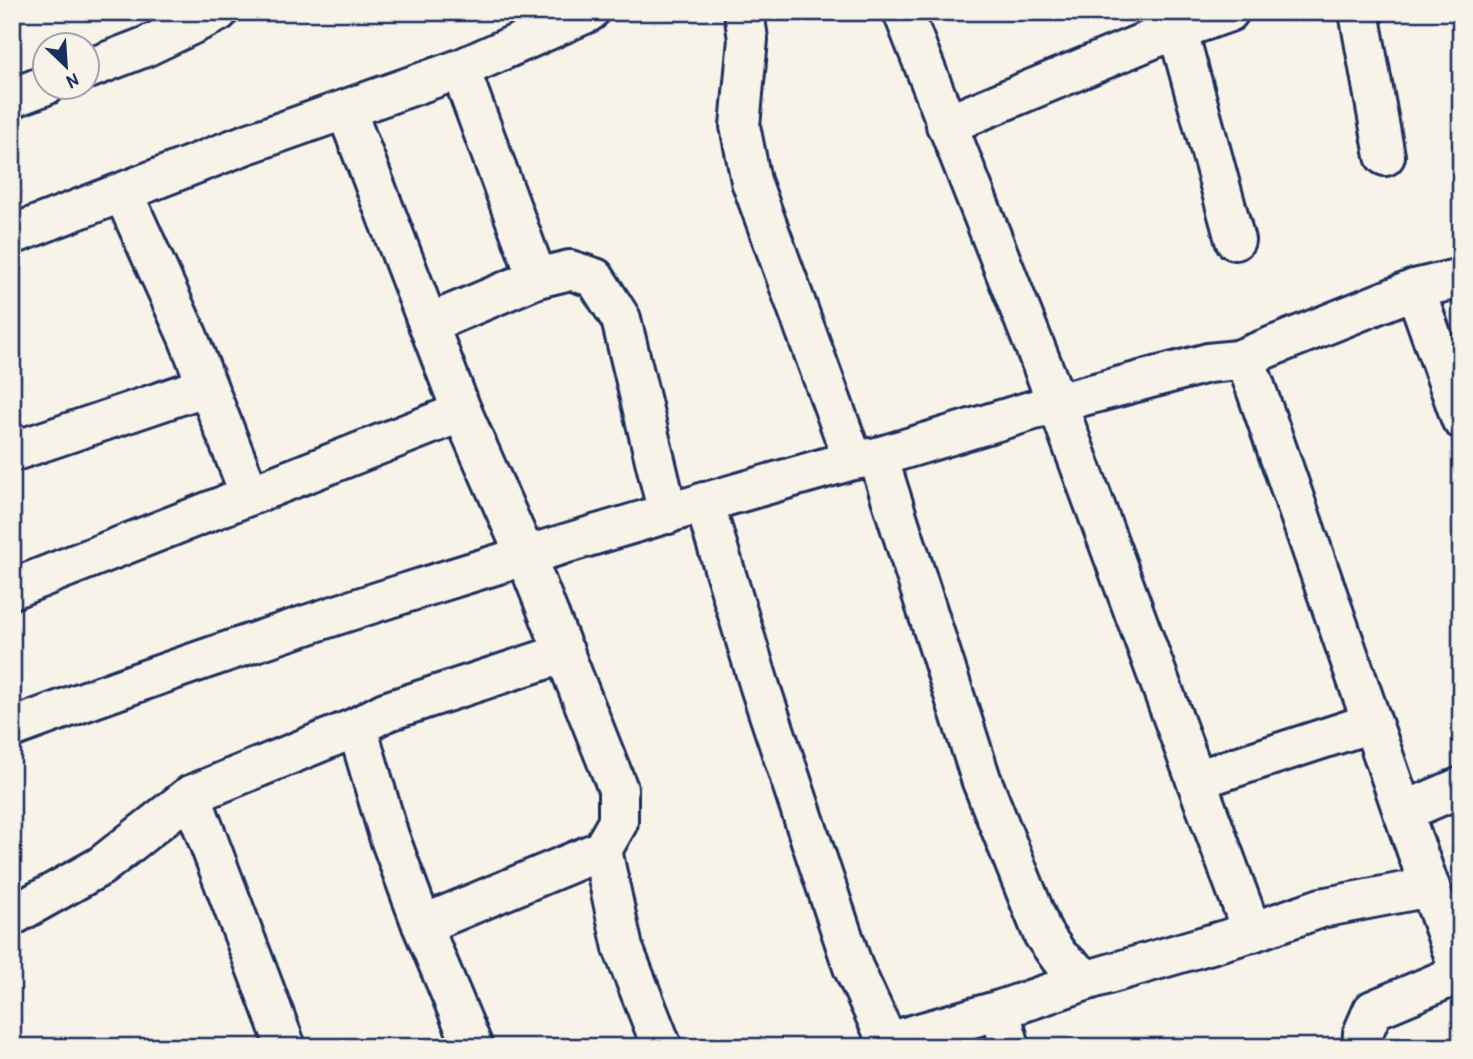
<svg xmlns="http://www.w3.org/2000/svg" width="1473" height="1059" font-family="'Patrick Hand',sans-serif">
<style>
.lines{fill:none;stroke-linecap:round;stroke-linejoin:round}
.minor-casing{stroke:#1b2f5e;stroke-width:44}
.minor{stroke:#f7f3e8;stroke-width:38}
</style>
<rect width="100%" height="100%" fill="#f7f3e8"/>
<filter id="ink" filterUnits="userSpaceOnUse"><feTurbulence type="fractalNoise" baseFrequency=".0143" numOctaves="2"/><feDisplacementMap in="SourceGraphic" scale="14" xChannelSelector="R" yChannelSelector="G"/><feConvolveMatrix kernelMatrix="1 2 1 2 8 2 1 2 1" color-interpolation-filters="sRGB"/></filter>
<g filter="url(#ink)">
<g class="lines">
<g class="minor-casing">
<g id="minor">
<path d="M744 12 748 39 740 126 751 181 853 460 878 457 1057 403 1208 363 1238 360 1249 370 1255 386 1403 812 1461 787"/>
<path d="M903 12 1057 403 1252 932"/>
<path d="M1359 12 1385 156"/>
<path d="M1178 31 1235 240"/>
<path d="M88 69 145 47 218 12"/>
<path d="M460 69 537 278"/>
<path d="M12 98 46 85"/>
<path d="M346 110 462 412 526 557 618 789V822L602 850 623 948 662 1047"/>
<path d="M946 125 1155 38 1229 12"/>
<path d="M123 193 188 337 250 495"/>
<path d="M12 235 244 145 460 69 589 12"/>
<path d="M1415 289 1461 419"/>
<path d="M428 324 537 278 570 270 595 278 621 319 668 514"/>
<path d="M1238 360 1415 289 1461 278"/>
<path d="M12 443 15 451 207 386"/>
<path d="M878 457 981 779 1043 934 1060 958 1088 980 1252 932 1321 908 1430 887"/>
<path d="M704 502 760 687 853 967 890 1047"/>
<path d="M12 589 462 412"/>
<path d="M357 727 385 712 565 653"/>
<path d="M12 728C287 625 570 540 853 460"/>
<path d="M1196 780 1371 723"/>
<path d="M191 795 286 1047"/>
<path d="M1403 812 1461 975"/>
<path d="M12 916 101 866 191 795 357 727 389 836 422 925 602 850"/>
<path d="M422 925 473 1047"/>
<path d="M1000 1010 1010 1047"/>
<path d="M888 1042 1000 1010 1088 980"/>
<path d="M1362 1047 1363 1033 1373 1010 1461 973"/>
</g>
</g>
<use href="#minor" class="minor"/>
</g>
</g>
<rect width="1473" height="1059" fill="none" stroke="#f7f3e8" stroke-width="42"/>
<rect x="21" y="21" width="1431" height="1017" fill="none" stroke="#1b2f5e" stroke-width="2.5" filter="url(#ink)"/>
<g transform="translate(66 66) rotate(155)"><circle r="33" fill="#f7f3e8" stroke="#9fa5b1" stroke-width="2"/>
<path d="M0-5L12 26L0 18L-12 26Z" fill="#1b2f5e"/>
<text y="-10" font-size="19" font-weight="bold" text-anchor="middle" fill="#1b2f5e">N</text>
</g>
</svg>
